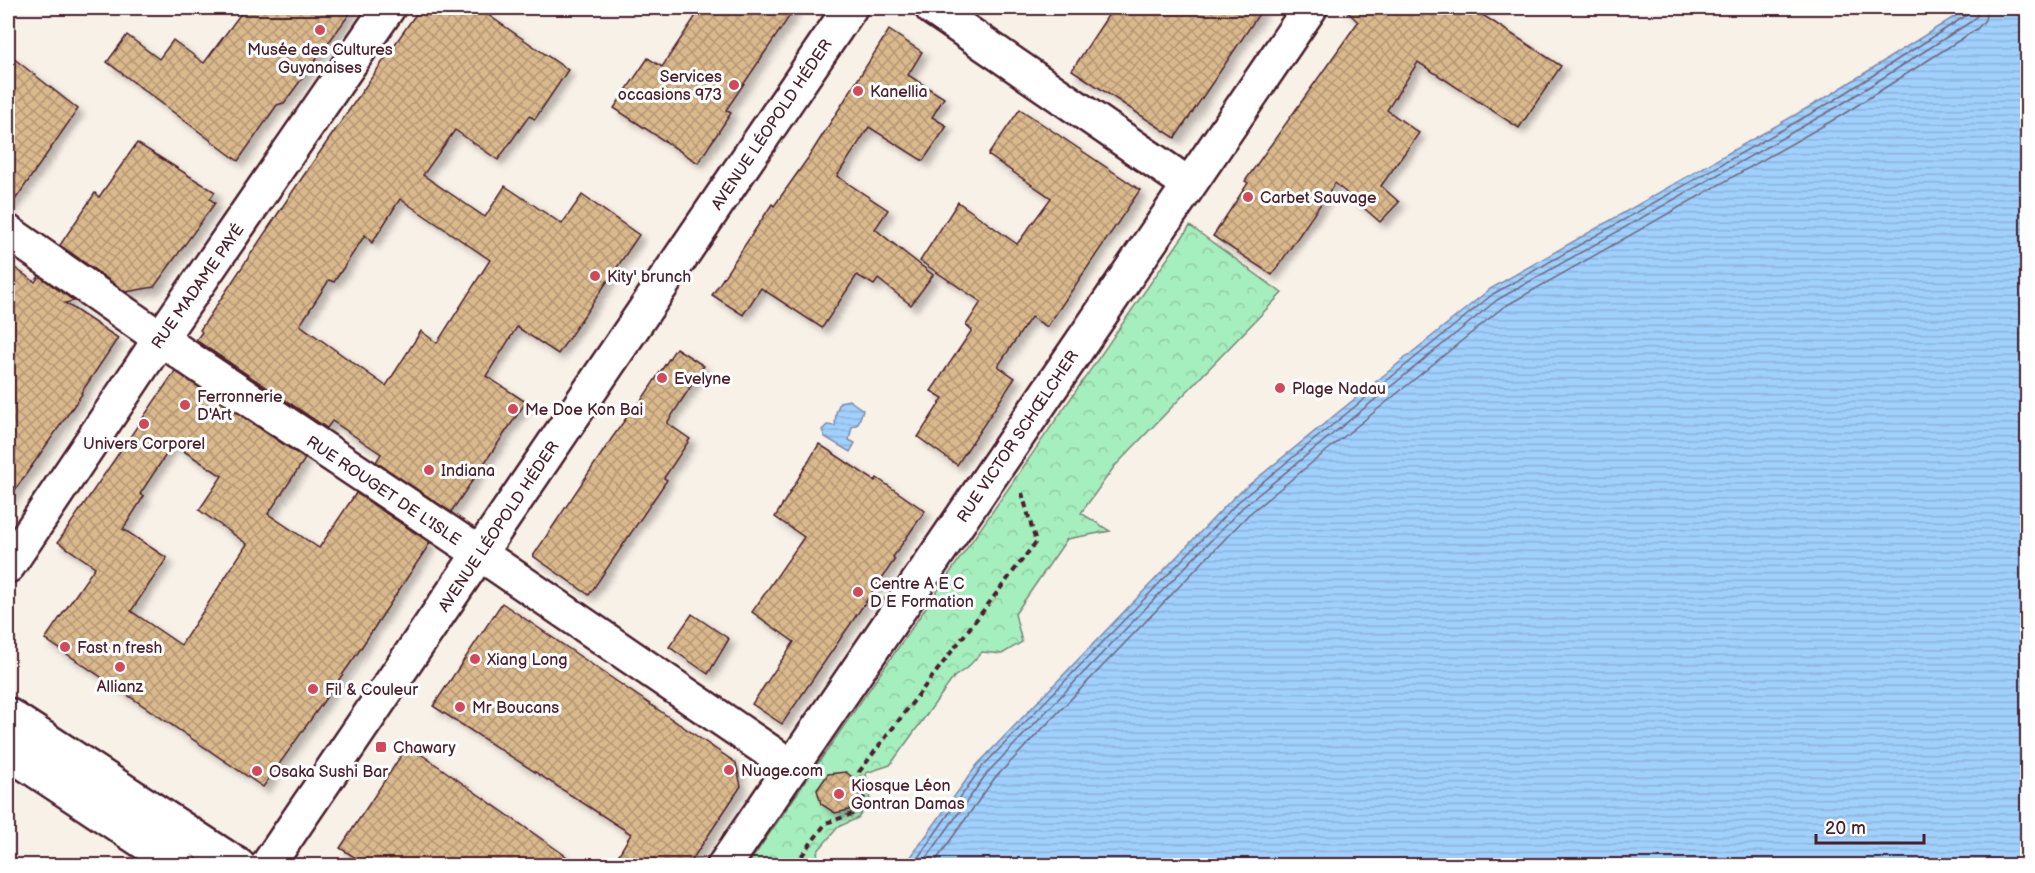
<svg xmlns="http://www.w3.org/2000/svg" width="2035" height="873" font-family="'Balsamiq Sans',sans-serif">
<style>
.park{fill:url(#park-crowns);stroke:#788674;stroke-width:1.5}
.water{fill:url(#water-rules);stroke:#7e89a8;stroke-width:1.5}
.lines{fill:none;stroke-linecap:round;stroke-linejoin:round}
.shore{stroke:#6c667f;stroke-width:1.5}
.building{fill:url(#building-cross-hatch);stroke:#4a1f2b;stroke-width:1.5;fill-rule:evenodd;filter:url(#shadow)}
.minor-casing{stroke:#4a1f2b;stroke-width:38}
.path{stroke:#4a1f2b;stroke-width:4;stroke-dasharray:6 4.5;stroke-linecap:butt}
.minor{stroke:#fff;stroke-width:33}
.poi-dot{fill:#d1495b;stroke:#fff;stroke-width:2}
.labels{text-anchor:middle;stroke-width:6;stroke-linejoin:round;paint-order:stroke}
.poi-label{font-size:16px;fill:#4a1f2b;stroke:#fff;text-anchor:start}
.street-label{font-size:16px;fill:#4a1f2b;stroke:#fff}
</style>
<defs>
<pattern id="park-crowns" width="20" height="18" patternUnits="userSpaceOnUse" patternTransform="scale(1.5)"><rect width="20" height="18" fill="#a5eebd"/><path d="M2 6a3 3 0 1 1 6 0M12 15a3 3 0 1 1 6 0" fill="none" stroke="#90cca3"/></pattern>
<pattern id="water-rules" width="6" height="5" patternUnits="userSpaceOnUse" patternTransform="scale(1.5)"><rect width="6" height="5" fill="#a0d0fc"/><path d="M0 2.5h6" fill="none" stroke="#8bb2d8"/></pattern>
<pattern id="building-cross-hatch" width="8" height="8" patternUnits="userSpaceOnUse" patternTransform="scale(1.5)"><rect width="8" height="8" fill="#dab98d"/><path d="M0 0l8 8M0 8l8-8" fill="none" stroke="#b39673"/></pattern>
<filter id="shadow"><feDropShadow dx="5.5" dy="5.5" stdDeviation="3" flood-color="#0004"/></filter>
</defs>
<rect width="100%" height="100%" fill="#f8f1e8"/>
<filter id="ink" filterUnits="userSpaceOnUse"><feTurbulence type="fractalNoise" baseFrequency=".0167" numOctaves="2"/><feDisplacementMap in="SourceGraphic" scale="12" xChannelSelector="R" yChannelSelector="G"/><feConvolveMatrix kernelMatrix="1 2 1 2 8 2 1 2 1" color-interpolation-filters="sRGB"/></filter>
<g filter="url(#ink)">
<path class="park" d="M1190 226 1282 293 1114 467 1081 513 1110 531 1067 539 1015 614 1022 642 1002 654 982 652 968 667 954 677 890 765 866 773 870 801 858 818 838 827 817 852 820 865 747 866Z"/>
<g class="water">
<path d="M1968 8H2027V865H905L977 765 1234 497 1490 289 1830 95Z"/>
<path d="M849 400 863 410 858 424 852 427 849 440 855 443 850 452 825 437 822 430 827 425 835 426 836 413 840 402Z"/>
</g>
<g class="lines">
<g class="shore">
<path d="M912 866 981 768 1238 502 1493 294 1833 101 1967 15 1970 8"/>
<path d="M921 866 987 773 1243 507 1497 300 1837 107 1972 21 1977 16 1978 8"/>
<path d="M932 866 994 779 1249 514 1502 308 1842 115 1977 29 1985 20 1987 8"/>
</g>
</g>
<g class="building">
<path d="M245 8H354L284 103 277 105 238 161 107 62 127 35 159 59 173 40 204 63Z"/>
<path d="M420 8H478L568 70 535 119 529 116 498 160 455 130 423 175 485 217 505 186 562 224 582 195 639 235 558 354 517 327 486 376 526 402 451 512 376 462 381 454 332 421 327 428 196 340 202 332 200 330 295 188ZM400 199 490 260 437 343 421 331 386 386 300 325 329 280 334 282 365 235 372 243Z"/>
<path d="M701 8H795L726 110 731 113 698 163 614 108 648 58 662 67Z"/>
<path d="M1113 8H1263L1175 138 1072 70Z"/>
<path d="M1344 8H1472L1561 66 1519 128 1418 62 1387 110 1419 133 1381 186 1399 202 1380 222 1335 183 1272 275 1213 236 1248 183 1245 181 1358 22Z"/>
<path d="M889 30 922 52 908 75 944 98 932 117 947 126 923 161 869 127 837 176 888 210 875 229 933 275 911 305 878 279 874 285 857 275 822 328 761 288 743 315 712 295 772 204 774 206 808 158Z"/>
<path d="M8 54 78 109 8 210Z"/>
<path d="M1020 109 1140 190 1047 327 1031 317 998 366 1015 378 957 465 918 437 943 398 931 391 972 330 966 325 981 302 920 261 958 202 1017 244 1051 198 988 155Z"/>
<path d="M137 143 215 192 210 199 215 203 154 287 126 292 60 245 95 193 99 197Z"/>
<path d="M8 263 35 282 39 276 74 301 65 303 118 338 81 393 82 394 8 500Z"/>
<path d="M676 348 704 366 667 423 690 439 664 478 667 480 589 595 533 556 612 438 637 403 639 404Z"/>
<path d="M175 371 305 459 268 514 319 548 356 493 430 543 357 654 263 787 45 639 95 567 58 542ZM173 444 222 476 199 510 247 544 181 645 131 611 167 558 123 529 144 496 140 494Z"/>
<path d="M819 444 875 481 877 478 925 511 893 557 895 559 782 724 752 704 794 642 752 612 804 537 775 517Z"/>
<path d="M502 603 736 763 741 786 688 866H612L631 834 433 706Z"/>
<path d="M692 614 729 639 708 674 669 647Z"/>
<path d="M408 745 580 866H368L340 848Z"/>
<path d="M846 772 859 783V798L849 810 835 813 821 804 817 790 828 774Z"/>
</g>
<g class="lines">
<g class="minor-casing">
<g id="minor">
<path d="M932 8 1188 184"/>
<path d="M8 232 194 362 479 553 792 767"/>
<path d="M8 566 160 339 388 8"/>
<path d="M8 715 239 866"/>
<path d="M8 752 180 866"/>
<path d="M267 866 850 8"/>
<path d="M724 866 1310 8"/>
</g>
</g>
<path class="path" d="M800 866V858L826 823 852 814 865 796 859 772 1036 542 1022 493"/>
<use href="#minor" class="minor"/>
</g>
</g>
<g class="poi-dot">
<circle cx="320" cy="30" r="6"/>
<circle cx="734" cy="85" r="6"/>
<circle cx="858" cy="91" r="6"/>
<circle cx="1248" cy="197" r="6"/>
<circle cx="595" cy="276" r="6"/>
<circle cx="662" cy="378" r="6"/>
<circle cx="1280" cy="388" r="6"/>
<circle cx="185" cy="405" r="6"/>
<circle cx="513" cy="409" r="6"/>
<circle cx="144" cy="424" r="6"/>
<circle cx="429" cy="470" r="6"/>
<circle cx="858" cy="592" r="6"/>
<circle cx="65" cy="647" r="6"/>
<circle cx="475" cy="659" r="6"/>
<circle cx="120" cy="667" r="6"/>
<circle cx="313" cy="689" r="6"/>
<circle cx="460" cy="707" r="6"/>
<rect x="375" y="741" width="12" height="12" rx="3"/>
<circle cx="729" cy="770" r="6"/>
<circle cx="257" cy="771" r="6"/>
<circle cx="839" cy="794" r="6"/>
</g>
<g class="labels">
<g class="poi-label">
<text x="320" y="55" text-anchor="middle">Musée des Cultures<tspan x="320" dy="18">Guyanaises</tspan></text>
<text x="722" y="82" text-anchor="end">Services<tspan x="722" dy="18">occasions 973</tspan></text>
<text x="870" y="97">Kanellia</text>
<text x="1260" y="203">Carbet Sauvage</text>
<text x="607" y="282">Kity' brunch</text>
<text x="674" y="384">Evelyne</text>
<text x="1292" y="394">Plage Nadau</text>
<text x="197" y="402">Ferronnerie<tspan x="197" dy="18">D'Art</tspan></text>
<text x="525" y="415">Me Doe Kon Bai</text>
<text x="144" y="449" text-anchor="middle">Univers Corporel</text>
<text x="441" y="476">Indiana</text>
<text x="870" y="589">Centre A E C<tspan x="870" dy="18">D E Formation</tspan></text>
<text x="77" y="653">Fast n fresh</text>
<text x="487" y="665">Xiang Long</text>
<text x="120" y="692" text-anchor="middle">Allianz</text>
<text x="325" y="695">Fil &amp; Couleur</text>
<text x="472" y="713">Mr Boucans</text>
<text x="393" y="753">Chawary</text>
<text x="741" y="776">Nuage.com</text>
<text x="269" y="777">Osaka Sushi Bar</text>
<text x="851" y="791">Kiosque Léon<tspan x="851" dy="18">Gontran Damas</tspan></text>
</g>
<g class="street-label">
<text transform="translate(771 124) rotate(-56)" y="6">AVENUE LÉOPOLD HÉDER</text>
<text transform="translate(197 286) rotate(-55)" y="6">RUE MADAME PAYÉ</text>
<text transform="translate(1017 436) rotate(-56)" y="6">RUE VICTOR SCHŒLCHER</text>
<text transform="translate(384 490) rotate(34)" y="6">RUE ROUGET DE L'ISLE</text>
<text transform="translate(498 526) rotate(-56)" y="6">AVENUE LÉOPOLD HÉDER</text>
</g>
</g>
<rect width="2035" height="873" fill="none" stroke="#fff" stroke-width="30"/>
<rect x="15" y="15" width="2005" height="843" fill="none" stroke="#4a1f2b" stroke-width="2" filter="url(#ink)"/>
<path d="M1816 834v9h108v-9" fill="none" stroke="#4a1f2b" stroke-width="3"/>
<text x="1825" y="834" font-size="18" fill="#4a1f2b" stroke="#ffffff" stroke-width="4.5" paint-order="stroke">20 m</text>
</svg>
